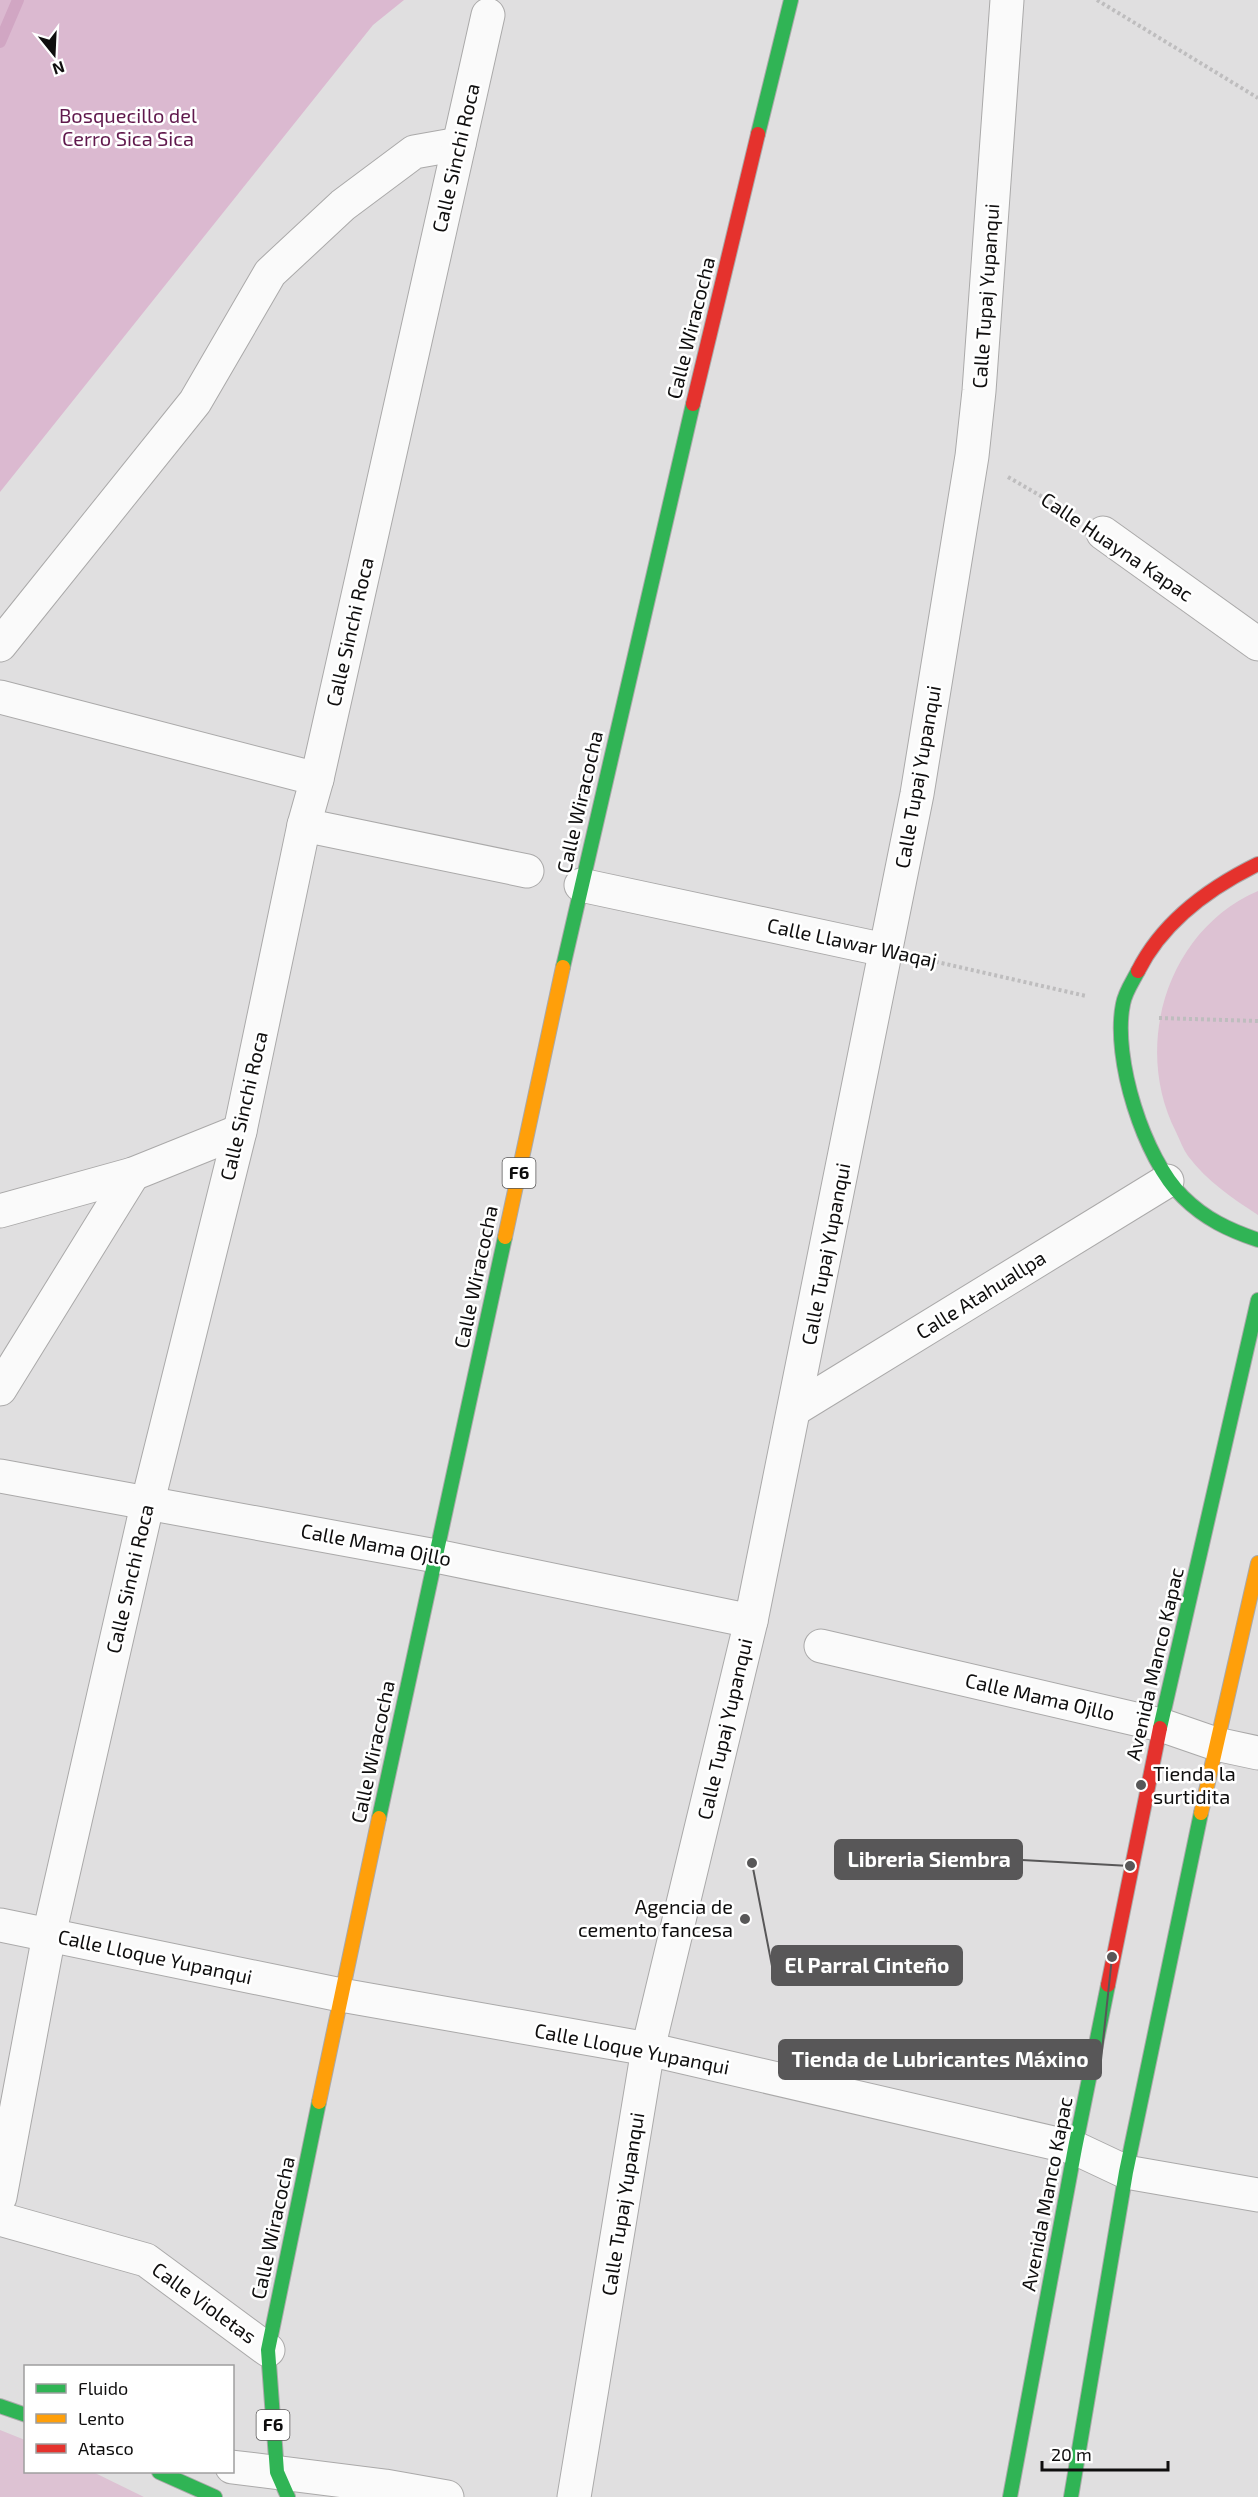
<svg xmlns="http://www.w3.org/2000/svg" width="1258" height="2497" font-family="'Exo 2',sans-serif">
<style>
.green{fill:#ddc2d3}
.forest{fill:#dbb9d0}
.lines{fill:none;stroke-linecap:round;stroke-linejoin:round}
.stream{stroke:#d1a6c3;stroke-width:12}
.street-casing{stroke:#aaa9a9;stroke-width:35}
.fast-casing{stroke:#aaa9a9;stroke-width:16}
.slow-casing{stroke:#aaa9a9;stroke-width:16}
.jam-casing{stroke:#aaa9a9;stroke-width:16}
.path{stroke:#bebdbe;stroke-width:4;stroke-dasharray:3 3;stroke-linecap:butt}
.street{stroke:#fafafa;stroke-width:33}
.fast{stroke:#30b455;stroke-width:14}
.slow{stroke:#ff9f0a;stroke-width:14}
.jam{stroke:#e5322d;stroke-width:14}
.poi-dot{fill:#585758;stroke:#fff;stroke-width:2}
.labels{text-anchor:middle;stroke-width:5;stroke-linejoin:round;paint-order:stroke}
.shield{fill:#fff;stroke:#575656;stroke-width:1.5}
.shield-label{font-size:18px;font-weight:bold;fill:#0f0e0e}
.park-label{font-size:20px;fill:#60194d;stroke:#fff}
.street-label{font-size:20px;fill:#0f0e0e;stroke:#fff}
.poi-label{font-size:20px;fill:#0f0e0e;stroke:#fff;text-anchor:start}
.leader{fill:none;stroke:#585758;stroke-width:2}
.callout-dot{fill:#585758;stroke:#fff;stroke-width:2}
.callout{fill:#585758;stroke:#585758;stroke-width:2}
.callout-label{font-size:21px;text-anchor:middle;font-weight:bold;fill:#fff}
</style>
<rect width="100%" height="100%" fill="#e0dfe0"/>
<g class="green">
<path d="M1258 891V1215C1232 1198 1207 1181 1188 1156 1183 1149 1180 1140 1176 1132 1132 1046 1167 930 1258 891Z"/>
<path d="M0 2430 25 2440 26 2472H93L144 2497H0Z"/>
</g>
<path class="forest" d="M0 0H404L373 25 0 492Z"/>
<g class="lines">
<path class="stream" d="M0 42 18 0"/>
<g class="street-casing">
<g id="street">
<path d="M1103 533 1258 644"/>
<path d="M0 645 195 402 270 273 343 205 414 152 459 144"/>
<path d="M0 697 317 779"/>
<path d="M304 825 527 871"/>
<path d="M581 885 885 950"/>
<path d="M0 1211 133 1174 240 1131"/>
<path d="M0 1389 133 1174"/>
<path d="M795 1409 1167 1181"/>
<path d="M0 1476 436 1556 751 1621"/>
<path d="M821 1646 1161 1725 1216 1744 1258 1753"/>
<path d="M0 1925 341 1995 648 2049 1075 2148 1126 2172 1258 2195"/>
<path d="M0 2197 49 1935 148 1501 240 1131 304 825 317 779 488 15"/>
<path d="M0 2219 146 2260 268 2350"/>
<path d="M232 2467 385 2486 447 2497"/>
<path d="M574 2497 648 2049 751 1621 917 794 972 456 979 391 1007 0"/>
</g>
</g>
<g class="fast-casing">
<g id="fast">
<path d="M758 134 791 0"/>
<path d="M563 967 693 404"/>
<path d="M1138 971C1133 981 1125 992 1123 1004 1112 1058 1144 1159 1183 1197 1205 1219 1229 1230 1258 1240"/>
<path d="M1160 1728 1258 1300"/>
<path d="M379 1818 505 1237"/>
<path d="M0 2406 26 2415"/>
<path d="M159 2472 215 2497"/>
<path d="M288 2497 277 2472 268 2350 319 2102"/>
<path d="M1010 2497 1075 2148 1108 1985"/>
<path d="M1071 2497 1126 2172 1201 1813"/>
</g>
</g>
<g class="slow-casing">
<g id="slow">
<path d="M505 1237 563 967"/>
<path d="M1201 1813 1258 1563"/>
<path d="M319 2102 379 1818"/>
</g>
</g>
<g class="jam-casing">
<g id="jam">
<path d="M693 404 758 134"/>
<path d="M1138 971C1163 921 1209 888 1258 864"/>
<path d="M1108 1985 1160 1728"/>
</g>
</g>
<g class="path">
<path d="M1097 0 1258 98"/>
<path d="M1008 477 1072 514"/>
<path d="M924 959 1086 996"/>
<path d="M1159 1018 1258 1021"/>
</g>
<use href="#street" class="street"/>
<use href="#fast" class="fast"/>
<use href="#slow" class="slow"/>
<use href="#jam" class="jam"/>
</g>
<g class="poi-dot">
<circle cx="1141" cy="1785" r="6"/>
<circle cx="745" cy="1919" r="6"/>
</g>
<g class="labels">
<g class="shield">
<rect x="502.5" y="1158" width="33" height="30" rx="4.5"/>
<rect x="256.5" y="2410" width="33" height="30" rx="4.5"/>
</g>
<g class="shield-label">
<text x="519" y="1179">F6</text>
<text x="273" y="2431">F6</text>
</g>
<g class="park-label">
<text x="128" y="123">Bosquecillo del<tspan x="128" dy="23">Cerro Sica Sica</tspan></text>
</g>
<g class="street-label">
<text transform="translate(456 158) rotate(-77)" y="7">Calle Sinchi Roca</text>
<text transform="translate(986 296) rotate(-86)" y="7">Calle Tupaj Yupanqui</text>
<text transform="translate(691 328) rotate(-76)" y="7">Calle Wiracocha</text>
<text transform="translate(1117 547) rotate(34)" y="7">Calle Huayna Kapac</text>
<text transform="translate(350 632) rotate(-77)" y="7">Calle Sinchi Roca</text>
<text transform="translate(918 777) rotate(-80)" y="7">Calle Tupaj Yupanqui</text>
<text transform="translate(580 802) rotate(-77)" y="7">Calle Wiracocha</text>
<text transform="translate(852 943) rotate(12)" y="7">Calle Llawar Waqaj</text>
<text transform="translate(244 1106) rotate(-77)" y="7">Calle Sinchi Roca</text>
<text transform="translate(826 1254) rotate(-79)" y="7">Calle Tupaj Yupanqui</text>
<text transform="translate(476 1277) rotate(-78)" y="7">Calle Wiracocha</text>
<text transform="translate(981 1295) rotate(-32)" y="7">Calle Atahuallpa</text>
<text transform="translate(376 1545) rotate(11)" y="7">Calle Mama Ojllo</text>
<text transform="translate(130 1579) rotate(-77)" y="7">Calle Sinchi Roca</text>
<text transform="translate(1155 1664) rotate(-77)" y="7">Avenida Manco Kapac</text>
<text transform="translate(1040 1697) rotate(13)" y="7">Calle Mama Ojllo</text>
<text transform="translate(725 1729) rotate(-77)" y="7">Calle Tupaj Yupanqui</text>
<text transform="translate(373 1752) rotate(-78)" y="7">Calle Wiracocha</text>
<text transform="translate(155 1957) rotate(12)" y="7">Calle Lloque Yupanqui</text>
<text transform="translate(632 2049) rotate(11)" y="7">Calle Lloque Yupanqui</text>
<text transform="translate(1047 2194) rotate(-79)" y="7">Avenida Manco Kapac</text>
<text transform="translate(623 2204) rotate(-81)" y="7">Calle Tupaj Yupanqui</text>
<text transform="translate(273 2228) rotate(-78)" y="7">Calle Wiracocha</text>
<text transform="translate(204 2303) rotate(36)" y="7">Calle Violetas</text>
</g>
<g class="poi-label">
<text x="1153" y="1781">Tienda la<tspan x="1153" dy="23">surtidita</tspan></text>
<text x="733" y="1914" text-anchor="end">Agencia de<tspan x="733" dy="23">cemento fancesa</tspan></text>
</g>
</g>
<path class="leader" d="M1130 1866L1022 1860M752 1863L772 1966M1112 1957L1101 2060"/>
<g class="callout-dot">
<circle cx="1130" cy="1866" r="6"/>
<circle cx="752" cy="1863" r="6"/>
<circle cx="1112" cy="1957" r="6"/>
</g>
<g class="callout">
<rect x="835" y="1840" width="187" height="39" rx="6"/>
<rect x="772" y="1946" width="190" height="39" rx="6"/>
<rect x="779" y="2040" width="322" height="39" rx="6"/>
</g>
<g class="callout-label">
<text x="929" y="1867">Libreria Siembra</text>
<text x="867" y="1973">El Parral Cinteño</text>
<text x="940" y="2067">Tienda de Lubricantes Máxino</text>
</g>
<rect x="24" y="2365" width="210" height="108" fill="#ffffff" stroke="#9f9f9f" stroke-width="1.5"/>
<rect x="36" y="2384" width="30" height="9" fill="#30b455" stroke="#9f9f9f" stroke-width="1.5"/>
<text x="78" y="2395" font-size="18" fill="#0f0e0e">Fluido</text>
<rect x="36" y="2414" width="30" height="9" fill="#ff9f0a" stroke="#9f9f9f" stroke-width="1.5"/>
<text x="78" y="2425" font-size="18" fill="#0f0e0e">Lento</text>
<rect x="36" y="2444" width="30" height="9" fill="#e5322d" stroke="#9f9f9f" stroke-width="1.5"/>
<text x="78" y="2455" font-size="18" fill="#0f0e0e">Atasco</text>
<g transform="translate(54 54) rotate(162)" stroke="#ffffff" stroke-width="4.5" paint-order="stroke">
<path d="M0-4.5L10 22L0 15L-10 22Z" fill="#0f0e0e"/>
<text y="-9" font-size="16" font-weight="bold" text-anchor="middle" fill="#0f0e0e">N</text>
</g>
<path d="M1042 2461v9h126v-9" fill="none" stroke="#0f0e0e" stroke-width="3"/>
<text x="1051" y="2461" font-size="18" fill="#0f0e0e" stroke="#ffffff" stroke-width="4.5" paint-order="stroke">20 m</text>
</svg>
